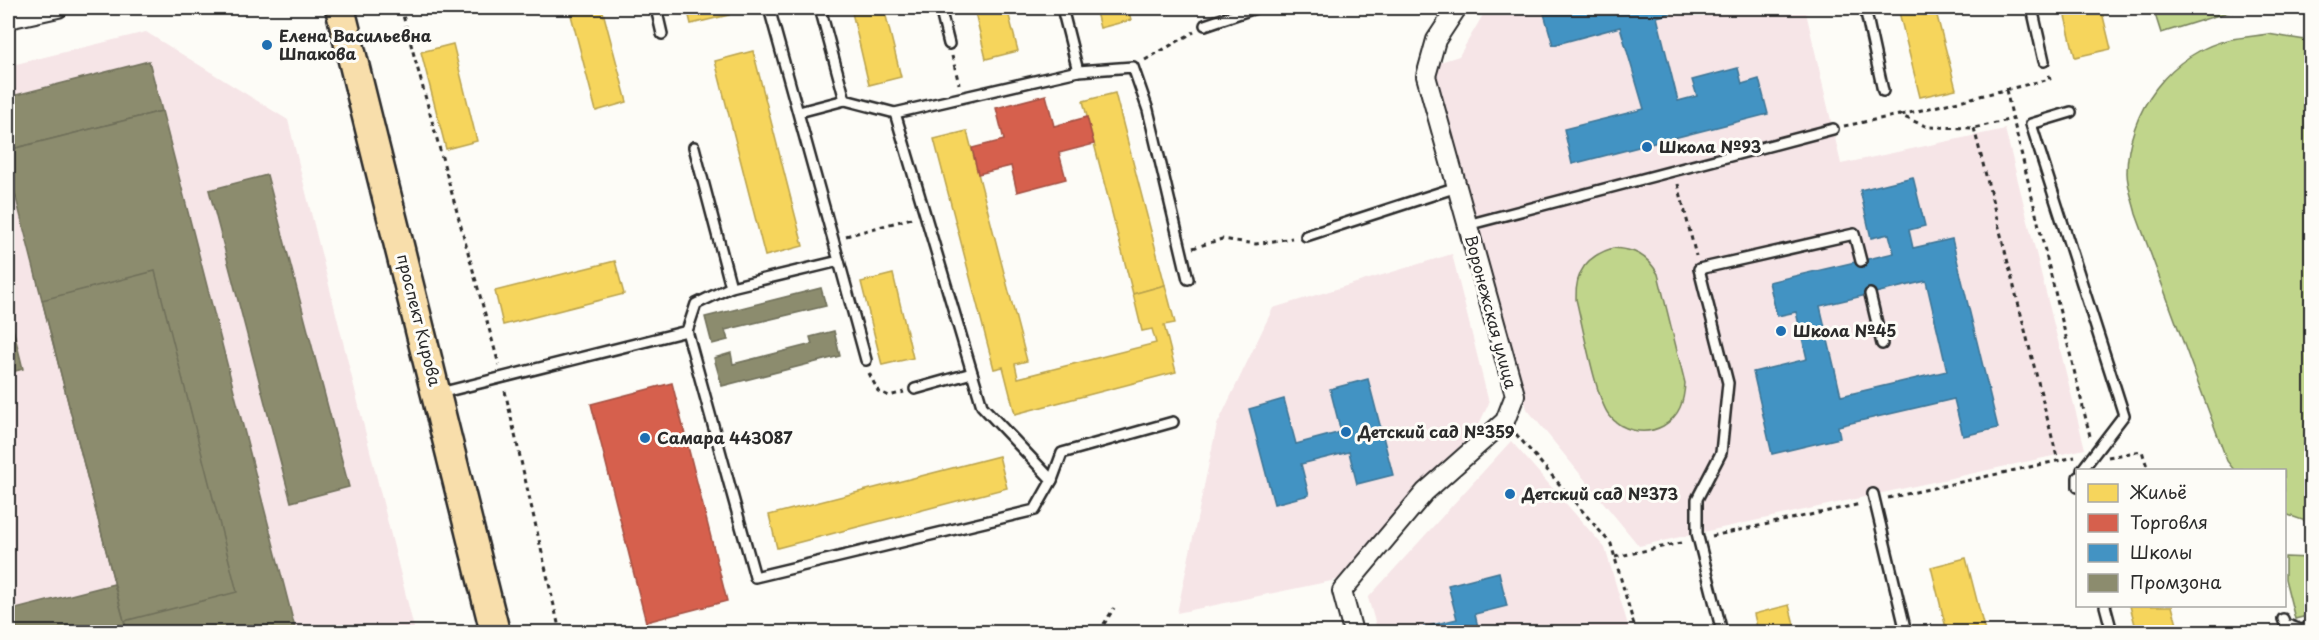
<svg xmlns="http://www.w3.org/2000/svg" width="2319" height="640" font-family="'Playpen Sans',sans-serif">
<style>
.built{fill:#f6e5e7}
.green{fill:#c0d58b;stroke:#76805b;stroke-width:1.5}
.homes{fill:#f6d55c;stroke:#b9a24d;stroke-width:1.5}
.shops{fill:#d6604d;stroke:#a35043;stroke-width:1.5}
.schools{fill:#4393c3;stroke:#3c7495;stroke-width:1.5;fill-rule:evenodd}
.industry{fill:#8c8c6e;stroke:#6f6f5a;stroke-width:1.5}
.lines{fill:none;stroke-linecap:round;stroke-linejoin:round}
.lane-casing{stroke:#2b2b2b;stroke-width:14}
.street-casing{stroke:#2b2b2b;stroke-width:22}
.primary-casing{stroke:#2b2b2b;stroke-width:33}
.path{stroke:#2b2b2b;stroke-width:3;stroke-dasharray:4.5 4.5;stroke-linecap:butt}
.lane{stroke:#fdfcf7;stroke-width:9}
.street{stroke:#fdfcf7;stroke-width:18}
.primary{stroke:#f8deab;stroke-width:28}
.poi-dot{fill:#1f6fb2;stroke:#fdfcf7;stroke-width:2}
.labels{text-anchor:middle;stroke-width:6;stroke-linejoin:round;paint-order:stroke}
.poi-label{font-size:16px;font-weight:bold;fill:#2b2b2b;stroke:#fdfcf7;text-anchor:start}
.street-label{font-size:16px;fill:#2b2b2b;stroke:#fdfcf7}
</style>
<rect width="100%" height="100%" fill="#fdfcf7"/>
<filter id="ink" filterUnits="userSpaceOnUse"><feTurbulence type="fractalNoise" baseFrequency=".0167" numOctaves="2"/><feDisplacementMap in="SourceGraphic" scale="12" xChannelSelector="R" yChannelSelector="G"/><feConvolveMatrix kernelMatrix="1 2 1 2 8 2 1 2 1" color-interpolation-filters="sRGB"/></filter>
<g filter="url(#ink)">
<g class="built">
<path d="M1487 8H1805L1841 164 2005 129 2085 449 1639 546 1527 409 1434 64 1459 56Z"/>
<path d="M146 32 288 120 415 632H8V66Z"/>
<path d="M1452 254 1489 403 1472 439 1341 579 1177 613 1217 425 1273 308Z"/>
<path d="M1511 441 1605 548 1630 632H1378L1368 598Z"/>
</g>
<g class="green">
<path d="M2153 8H2241L2161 33Z"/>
<path d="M2268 34 2311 41V523L2285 514 2284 470H2234L2227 461 2136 214C2133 201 2127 186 2127 173 2127 112 2170 52 2232 39 2244 37 2256 36 2268 34Z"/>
<path d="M1613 248C1634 249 1647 255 1658 274L1685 383C1684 401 1680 416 1663 426 1645 436 1621 431 1609 415 1596 399 1582 323 1576 299 1575 271 1587 256 1613 248Z"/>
<path d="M2285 557 2311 558V615L2295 619 2285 579Z"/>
</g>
<g class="homes">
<path d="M602 8 627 102 596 111 571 15Z"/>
<path d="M687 8H727L729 15 691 24Z"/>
<path d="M851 8H884L901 77 869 85Z"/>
<path d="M974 8H1007L1018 51 986 59Z"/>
<path d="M1095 8H1128L1131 20 1100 28Z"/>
<path d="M1898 8H1935L1956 89 1920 97Z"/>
<path d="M2063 8H2101L2111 49 2075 57Z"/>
<path d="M453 44 477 141 446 149 421 52Z"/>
<path d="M753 51 803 246 765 256 715 61Z"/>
<path d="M1115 93 1165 285 1133 294 1083 101Z"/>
<path d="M967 131 1027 361 1015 364 1018 378 1156 343 1152 329 1142 331 1133 294 1165 285 1175 323 1164 325 1176 372 1015 414 1003 367 994 369 934 139Z"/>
<path d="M615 261 624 294 503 325 495 291Z"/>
<path d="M893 274 913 358 882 365 861 282Z"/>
<path d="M999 456 1007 488 777 548 769 515Z"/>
<path d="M1966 558 1985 632H1947L1931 567Z"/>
<path d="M1789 605 1796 632H1758L1754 614Z"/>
<path d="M2130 606H2172L2179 632H2137Z"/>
</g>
<g class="shops">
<path d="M1046 95 1054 126 1087 117 1094 144 1059 153 1066 179 1017 192 1011 166 978 174 972 148 1004 140 996 108Z"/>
<path d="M672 383 727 601 646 622 591 404Z"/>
</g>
<g class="schools">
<path d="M1553 8H1690L1657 17 1678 101 1697 96 1692 80 1738 68 1742 84 1759 79 1768 114 1572 164 1564 129 1644 109 1620 27 1553 45 1543 10Z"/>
<path d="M1913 177 1925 226 1909 230 1913 248 1952 239 1998 428 1963 436 1954 399 1838 426 1840 438 1772 454 1753 372 1807 359 1796 312 1777 316 1769 282 1894 253 1889 234 1871 238 1860 190ZM1926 281 1947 371 1841 396 1820 306Z"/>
<path d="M1368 379 1393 475 1357 484 1349 452 1301 464 1309 495 1274 504 1249 409 1284 399 1296 444 1341 432 1330 389Z"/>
<path d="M1499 572 1507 606 1475 614 1479 632H1426L1424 627 1457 619 1448 585Z"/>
</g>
<g class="industry">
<path d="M149 61 162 111 8 150V97Z"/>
<path d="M162 111 296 632H127L42 300 8 167V150Z"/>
<path d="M8 167 16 198 8 200Z"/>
<path d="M267 175 349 487 291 502 209 190Z"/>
<path d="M155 271 237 592 124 621 42 300Z"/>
<path d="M821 288 826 306 725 330 728 340 712 344 705 317Z"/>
<path d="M8 308 23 369 8 373Z"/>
<path d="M834 331 840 356 722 386 714 358 731 353 733 364 812 344 810 337Z"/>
<path d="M114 584 127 632H8V611Z"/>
</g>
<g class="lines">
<g class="lane-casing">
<g id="lane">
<path d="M656 8 662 34"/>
<path d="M769 8 839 261 731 287 696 304 687 331 755 577 1035 510 1052 480"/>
<path d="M820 8 845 100"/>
<path d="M940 8 949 44"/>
<path d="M1062 8 1078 71"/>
<path d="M1865 8 1883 91"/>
<path d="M2032 8 2044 61"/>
<path d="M1205 25 1255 8"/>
<path d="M799 112 845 100 895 113 1078 71 1133 67 1148 110 1188 279"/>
<path d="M2071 112 2031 124 2124 415 2082 470"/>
<path d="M895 113 982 406 1052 480 1062 453 1173 422"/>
<path d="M694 147 731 287"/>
<path d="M1467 225 1833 129"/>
<path d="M1306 236 1457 187"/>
<path d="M839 261 866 360"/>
<path d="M1870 294 1882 344"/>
<path d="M915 389 972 373"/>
<path d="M440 393 687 331"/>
<path d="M2078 477V487"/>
<path d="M1873 494 1906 632"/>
<path d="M2105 606 2112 632"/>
<path d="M2283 619 2285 624 2301 630 2312 627"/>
<path d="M1722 632 1697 533V499L1721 453 1728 383 1699 269 1854 234 1861 261"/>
</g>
</g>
<g class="street-casing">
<g id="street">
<path d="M8 19 58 8"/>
<path d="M1353 632 1342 591 1425 492 1505 421 1515 395 1426 76 1436 40 1457 8"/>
</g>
</g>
<g class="primary-casing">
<path id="primary" d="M340 8 495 632"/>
</g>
<g class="path">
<path d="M401 8 499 365"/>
<path d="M952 56 959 84"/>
<path d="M1145 60 1194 32"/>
<path d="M2006 90 2013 119"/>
<path d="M1901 115 2050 79 2048 72"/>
<path d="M1844 126 1899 115 1928 127 1974 128 2013 119 2090 436"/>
<path d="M1974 128 2058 461"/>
<path d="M1678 184 1696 256"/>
<path d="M846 236 912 218"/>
<path d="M1193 248 1222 239 1256 244 1292 238"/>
<path d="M869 373 878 391 889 396 904 392"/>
<path d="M505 391 560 632"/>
<path d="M1516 434 1611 544 1636 632"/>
<path d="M2108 457 2142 451 2148 470"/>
<path d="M1888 498 2075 457"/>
<path d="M1712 536 1861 504"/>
<path d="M1615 557 1685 542"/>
<path d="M1099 632 1114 608"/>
</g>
<use href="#lane" class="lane"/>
<use href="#street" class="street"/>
<use href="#primary" class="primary"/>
</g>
</g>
<g class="poi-dot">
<circle cx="267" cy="45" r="6"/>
<circle cx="1647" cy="147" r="6"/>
<circle cx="1781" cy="331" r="6"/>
<circle cx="1346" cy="432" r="6"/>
<circle cx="645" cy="438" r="6"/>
<circle cx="1510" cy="494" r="6"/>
</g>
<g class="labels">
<g class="poi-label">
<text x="279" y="42">Елена Васильевна<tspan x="279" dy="18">Шпакова</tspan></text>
<text x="1659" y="153">Школа №93</text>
<text x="1793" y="337">Школа №45</text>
<text x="1358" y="438">Детский сад №359</text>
<text x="657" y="444">Самара 443087</text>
<text x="1522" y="500">Детский сад №373</text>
</g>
<g class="street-label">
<text transform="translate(1491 312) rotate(75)" y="6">Воронежская улица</text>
<text transform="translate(419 320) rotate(76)" y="6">проспект Кирова</text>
</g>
</g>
<rect width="2319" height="640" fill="none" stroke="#fdfcf7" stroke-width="30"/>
<rect x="15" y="15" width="2289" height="610" fill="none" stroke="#2b2b2b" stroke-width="2" filter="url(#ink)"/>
<rect x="2076" y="469" width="210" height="138" fill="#fdfcf7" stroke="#a9a8a5" stroke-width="1.5"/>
<rect x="2088" y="484" width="30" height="18" fill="#f6d55c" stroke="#a9a8a5" stroke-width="1.5"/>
<text x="2130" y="499" font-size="18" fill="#2b2b2b">Жильё</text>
<rect x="2088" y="514" width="30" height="18" fill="#d6604d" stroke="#a9a8a5" stroke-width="1.5"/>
<text x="2130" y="529" font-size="18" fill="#2b2b2b">Торговля</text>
<rect x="2088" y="544" width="30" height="18" fill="#4393c3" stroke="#a9a8a5" stroke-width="1.5"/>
<text x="2130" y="559" font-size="18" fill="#2b2b2b">Школы</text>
<rect x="2088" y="574" width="30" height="18" fill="#8c8c6e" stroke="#a9a8a5" stroke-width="1.5"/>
<text x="2130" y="589" font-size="18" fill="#2b2b2b">Промзона</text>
</svg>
